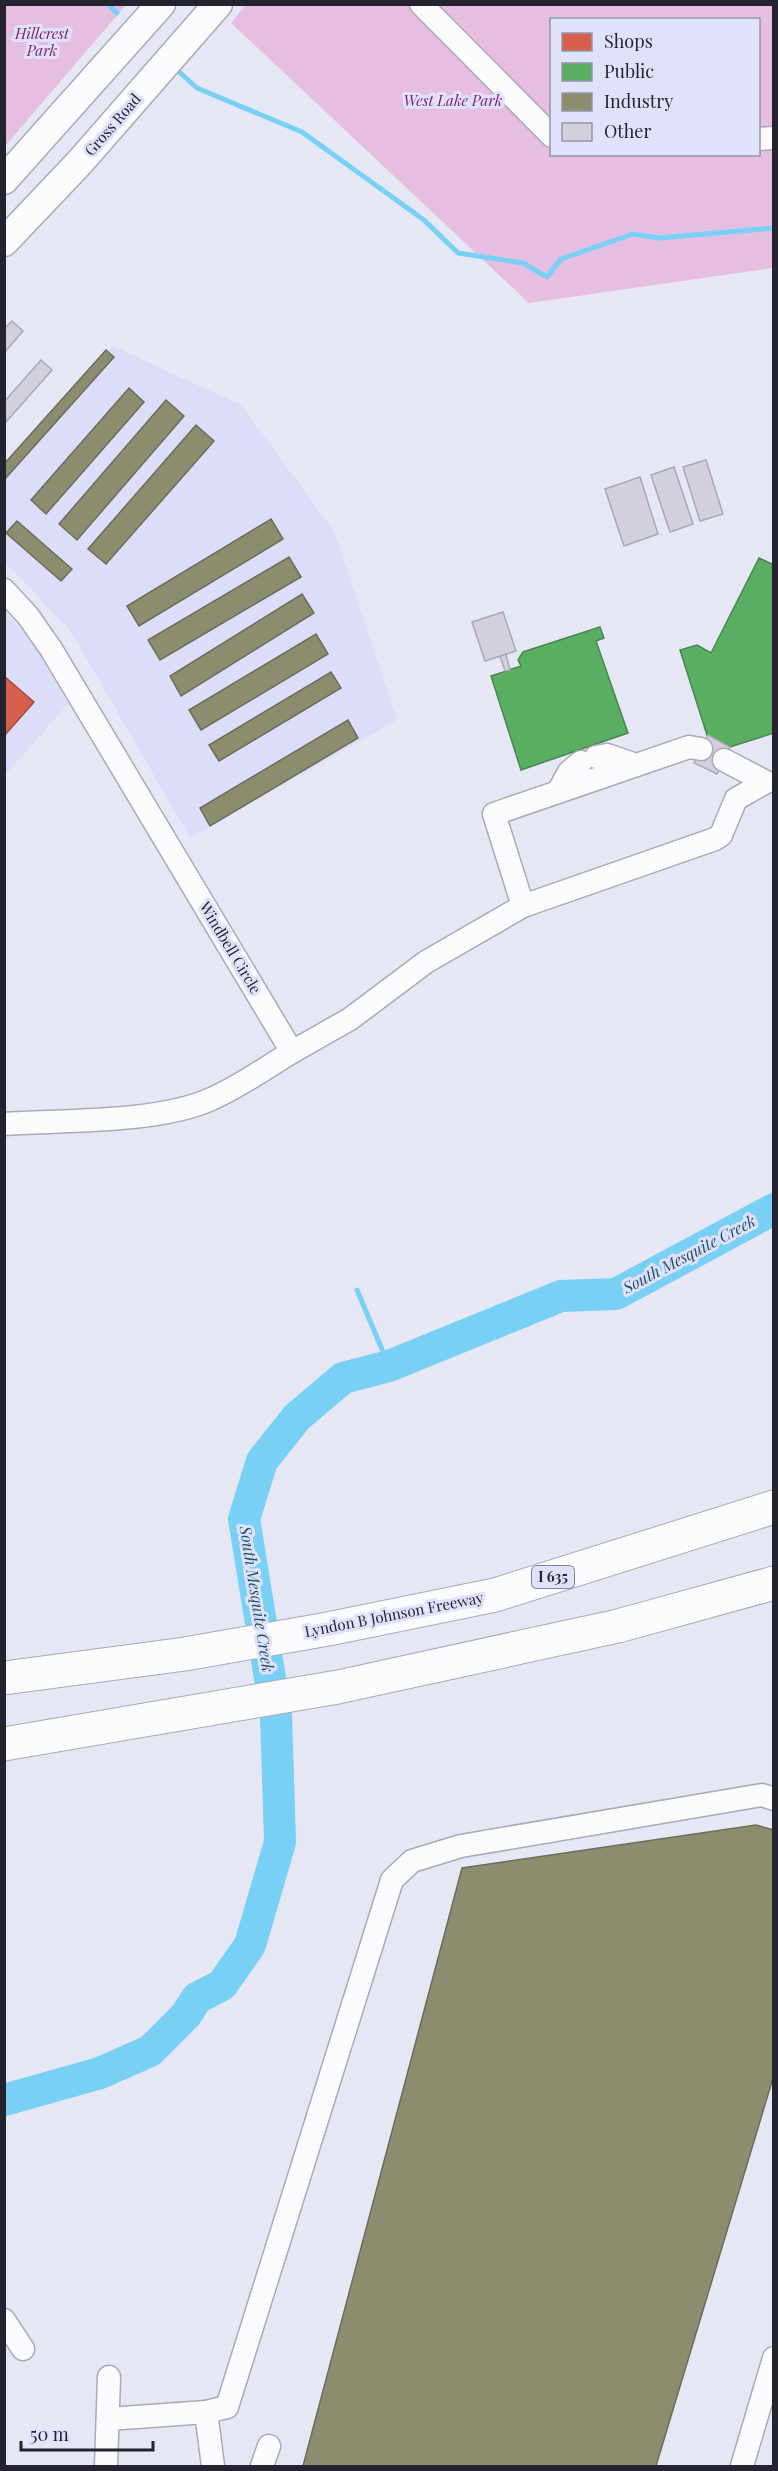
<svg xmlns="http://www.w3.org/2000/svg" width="778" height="2471" font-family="'Playfair Display',serif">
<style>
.built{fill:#dcdef9}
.green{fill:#e6bee2;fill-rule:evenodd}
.shops{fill:#d6604d;stroke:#a04e44;stroke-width:1.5}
.public{fill:#5aae61;stroke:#4a8552;stroke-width:1.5}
.industry{fill:#8c8c6e;stroke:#6c6d5b;stroke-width:1.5}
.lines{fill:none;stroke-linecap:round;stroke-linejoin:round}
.stream{stroke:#78d0f4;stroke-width:5}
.river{stroke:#78d0f4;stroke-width:32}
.building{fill:#d3d0dc;stroke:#aaa8b3;stroke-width:1.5}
.minor-casing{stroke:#aaaab6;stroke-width:25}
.major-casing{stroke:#aaaab6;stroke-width:31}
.highway-casing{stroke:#aaaab6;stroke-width:35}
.minor{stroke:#fbfbfe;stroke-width:22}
.major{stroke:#fbfbfe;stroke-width:28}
.highway{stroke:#fbfbfe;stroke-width:33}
.labels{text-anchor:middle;stroke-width:6;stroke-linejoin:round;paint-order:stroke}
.shield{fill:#e0e2fb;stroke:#5c5d6c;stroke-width:1.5}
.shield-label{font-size:14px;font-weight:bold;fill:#23242f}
.park-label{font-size:15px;font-style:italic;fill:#7d1c6a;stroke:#e0e2fb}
.street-label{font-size:15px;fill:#23242f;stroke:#e0e2fb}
.water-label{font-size:16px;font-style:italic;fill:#1d5063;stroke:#e0e2fb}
</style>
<rect width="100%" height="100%" fill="#e6e7f5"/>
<g class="built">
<path d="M113 346 241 405 334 531 397 720 190 838 70 630 5 563V468Z"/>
<path d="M5 611 35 646 68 704 5 775Z"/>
</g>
<g class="green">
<path d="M5 4 126 5 5 146 4 5Z"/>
<path d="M246 4 773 5V268L529 303 231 23ZM552 20H758V154H552Z"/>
</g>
<path class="shops" d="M4 676 34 702 4 736Z"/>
<g class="public">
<path d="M759 558 774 565V733L730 747 707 735 680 650 697 645 711 653Z"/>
<path d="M600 627 604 638 596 641 628 733 521 770 491 676 521 666 518 660 523 652Z"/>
</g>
<g class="industry">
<path d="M106 350 114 357 4 480V464Z"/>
<path d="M129 388 144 402 46 514 31 500Z"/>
<path d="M166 400 184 416 77 540 59 524Z"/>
<path d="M196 425 214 441 106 564 88 549Z"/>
<path d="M271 519 283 539 139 626 127 606Z"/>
<path d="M17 521 72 569 61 581 6 533Z"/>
<path d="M289 557 301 577 160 660 148 640Z"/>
<path d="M302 594 314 613 181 696 170 676Z"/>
<path d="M316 634 328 654 201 730 189 710Z"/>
<path d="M331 672 341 688 219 761 209 745Z"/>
<path d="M348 720 358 738 210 826 200 808Z"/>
<path d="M756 1825 774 1830V2075L656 2466H303L462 1868Z"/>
</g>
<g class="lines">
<g class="stream">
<path d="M108 4 117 13"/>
<path d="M177 70 197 88 302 132 424 220 458 253 523 263 547 277 561 259 633 234 659 238 774 228"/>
<path d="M357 1290 389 1366"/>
</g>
<path class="river" d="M4 2100 100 2073 150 2051 186 2015 197 1998 222 1985 250 1945 280 1842 276 1715 244 1519 262 1461 297 1417 343 1378 389 1366 561 1296 616 1294 774 1209"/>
</g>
<g class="building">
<path d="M12 321 23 331 4 353V329Z"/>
<path d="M41 360 52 370 6 422 4 402Z"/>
<path d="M706 460 723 514 700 521 683 467Z"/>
<path d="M674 467 693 524 670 532 651 475Z"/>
<path d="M640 477 658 534 624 546 605 489Z"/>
<path d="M503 612 516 651 485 661 472 622Z"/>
<path d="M506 654 510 670 505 671 500 656Z"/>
<path d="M708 735 730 747 717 774 694 763Z"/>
</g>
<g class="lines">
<g class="minor-casing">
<g id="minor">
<path d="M421 4 552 136"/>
<path d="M758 139 774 138"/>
<path d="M4 590 28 616 51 649 292 1052C265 1068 238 1088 209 1100 156 1123 63 1120 4 1124"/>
<path d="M596 757 607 755 636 765"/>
<path d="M724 760 766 782"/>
<path d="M558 792 569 772 581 762"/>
<path d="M523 906 494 814 689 747 701 749"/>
<path d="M292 1052 350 1019 426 962 523 906 715 839 721 835 736 799 766 782"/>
<path d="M4 2320 23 2349"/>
<path d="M206 2412 213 2466"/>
<path d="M109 2419 206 2412 227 2407 392 1880 412 1861 461 1846 762 1795 774 1799"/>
<path d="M106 2466 109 2377"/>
<path d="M262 2466 269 2446"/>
<path d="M742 2466 774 2358"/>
</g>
</g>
<g class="major-casing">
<g id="major">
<path d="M4 180 161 4"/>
<path d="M4 242 80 162 218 4"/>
</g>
</g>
<g class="highway-casing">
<g id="highway">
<path d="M4 1678 185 1654 328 1629 495 1595 774 1507"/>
<path d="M4 1744 338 1687 618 1626 774 1583"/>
</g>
</g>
<use href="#minor" class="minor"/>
<use href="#major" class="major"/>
<use href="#highway" class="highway"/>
</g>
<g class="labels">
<rect class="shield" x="532" y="1566" width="42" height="22" rx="4.5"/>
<g class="shield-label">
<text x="553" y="1582">I 635</text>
</g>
<g class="park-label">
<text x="42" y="39">Hillcrest<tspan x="42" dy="17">Park</tspan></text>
<text x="453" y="106">West Lake Park</text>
</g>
<g class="street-label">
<text transform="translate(113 125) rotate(-49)" y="5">Gross Road</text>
<text transform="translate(230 948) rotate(59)" y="5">Windbell Circle</text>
<text transform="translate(394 1615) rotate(-11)" y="5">Lyndon B Johnson Freeway</text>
</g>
<g class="water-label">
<text transform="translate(689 1254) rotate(-28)" y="6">South Mesquite Creek</text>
<text transform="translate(257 1599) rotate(81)" y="6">South Mesquite Creek</text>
</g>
</g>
<rect width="778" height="2471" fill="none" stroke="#23242f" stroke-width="12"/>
<rect x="550" y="18" width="210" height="138" fill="#e0e2fb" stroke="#9496a9" stroke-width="1.5"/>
<rect x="562" y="33" width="30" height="18" fill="#d6604d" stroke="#9496a9" stroke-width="1.5"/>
<text x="604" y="48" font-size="18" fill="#23242f">Shops</text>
<rect x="562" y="63" width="30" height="18" fill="#5aae61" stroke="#9496a9" stroke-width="1.5"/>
<text x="604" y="78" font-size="18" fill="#23242f">Public</text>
<rect x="562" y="93" width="30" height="18" fill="#8c8c6e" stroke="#9496a9" stroke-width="1.5"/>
<text x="604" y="108" font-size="18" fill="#23242f">Industry</text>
<rect x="562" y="123" width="30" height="18" fill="#d3d0dc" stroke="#9496a9" stroke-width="1.5"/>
<text x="604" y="138" font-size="18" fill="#23242f">Other</text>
<path d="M21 2441v9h132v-9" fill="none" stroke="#23242f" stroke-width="3"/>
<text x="30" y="2441" font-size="18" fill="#23242f" stroke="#e0e2fb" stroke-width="4.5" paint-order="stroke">50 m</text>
</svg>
